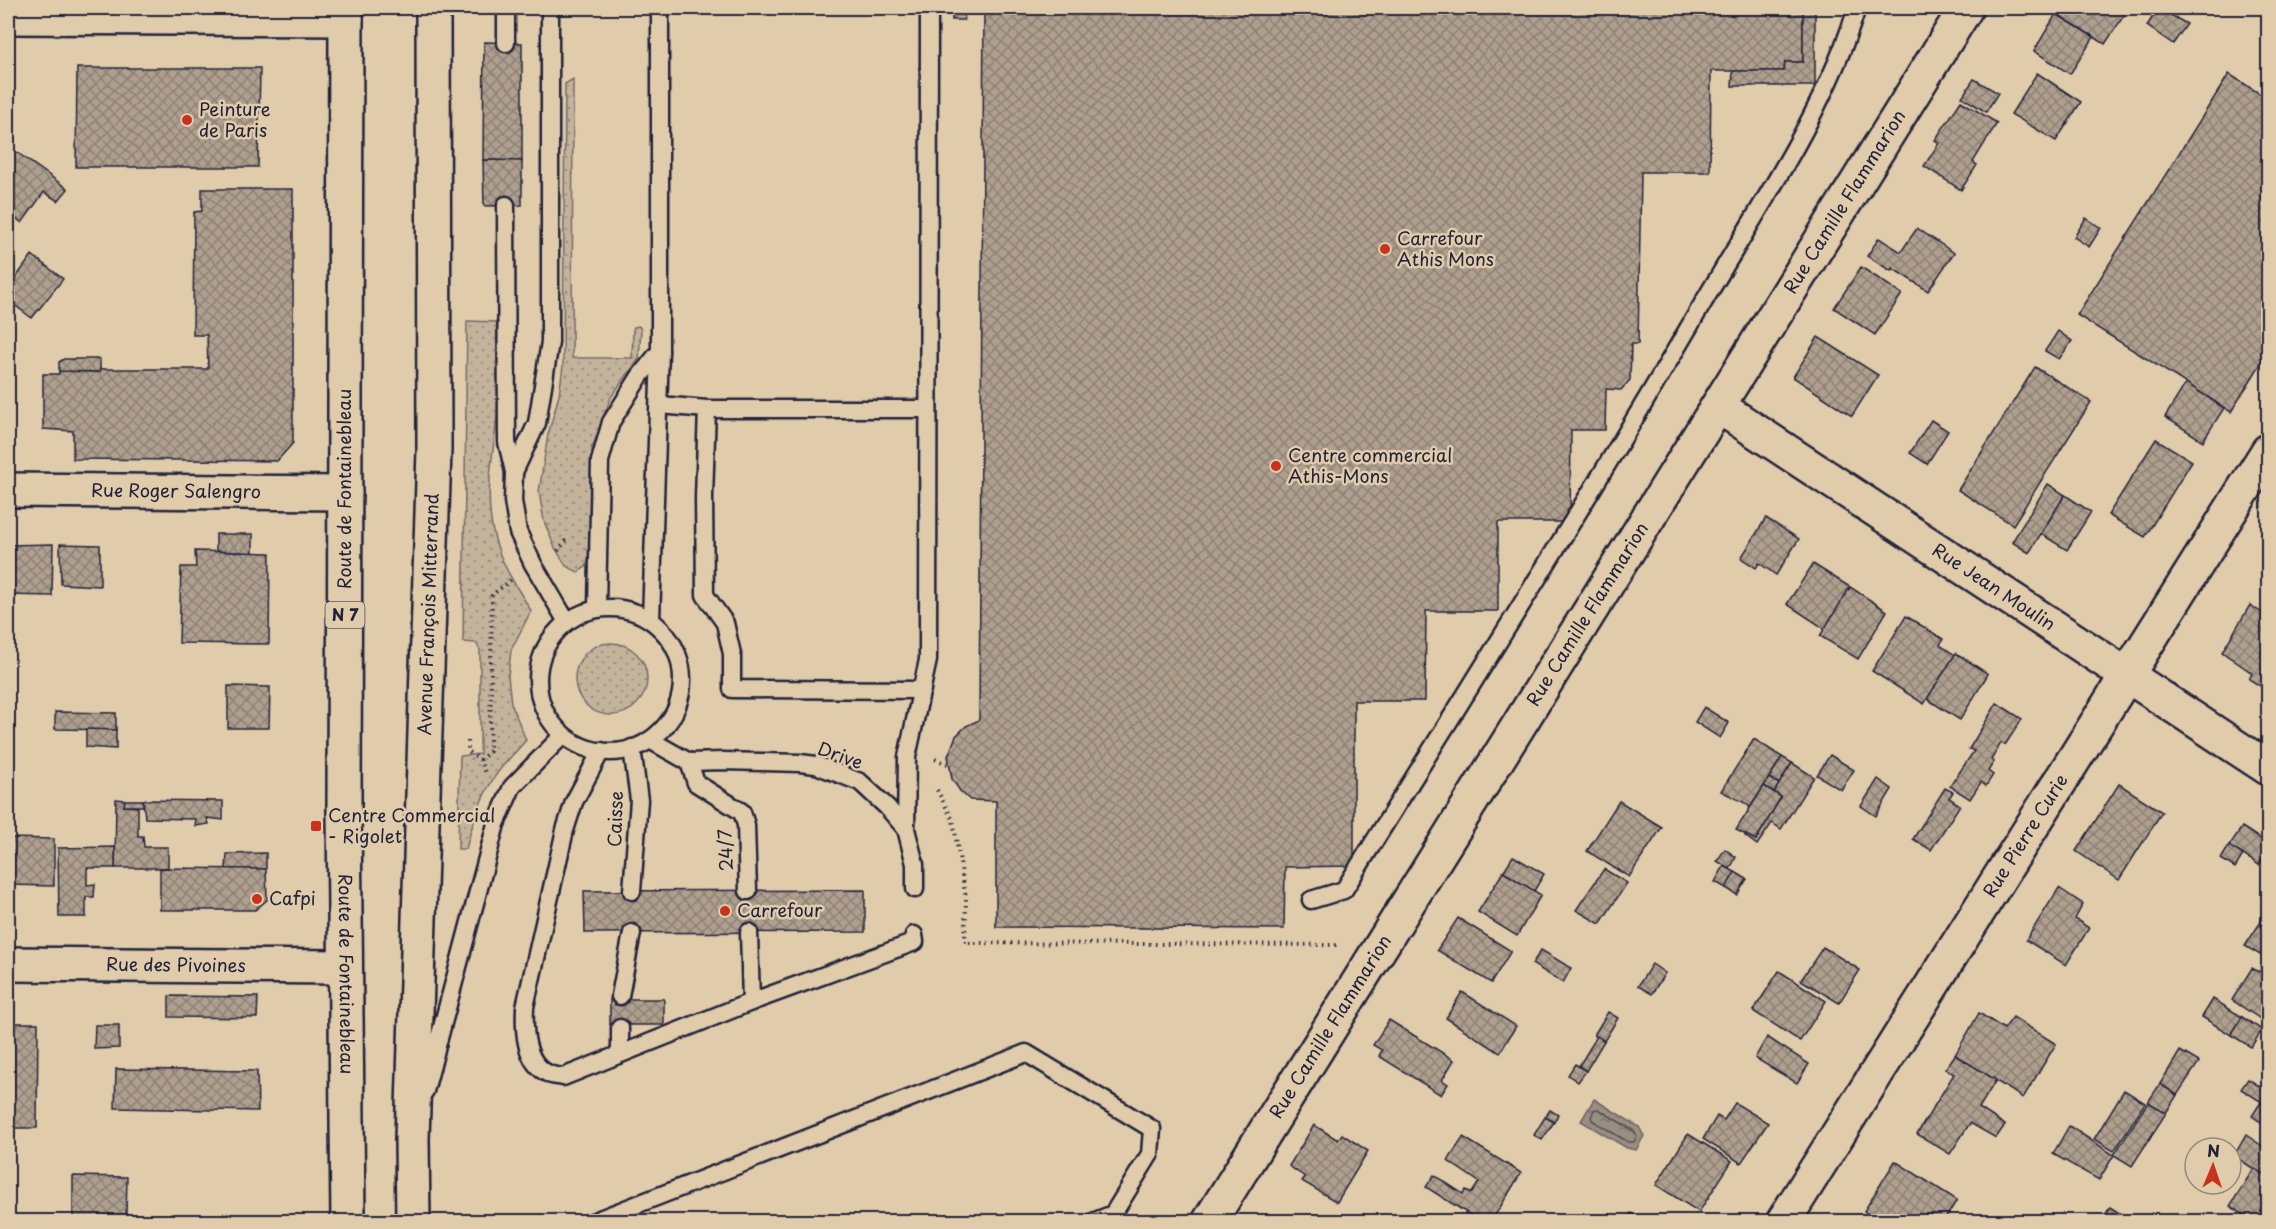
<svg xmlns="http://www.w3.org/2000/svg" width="2276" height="1229" font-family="'Playpen Sans',sans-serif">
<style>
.grass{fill:url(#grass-dots);stroke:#736a6b;stroke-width:1.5}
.water{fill:url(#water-ripples);stroke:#6a6365;stroke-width:1.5}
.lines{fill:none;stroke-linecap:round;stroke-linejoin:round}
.shore{stroke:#524d57;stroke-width:1.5}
.building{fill:url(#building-cross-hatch);stroke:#22223b;stroke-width:1.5}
.service-casing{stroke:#22223b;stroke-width:21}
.minor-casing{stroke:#22223b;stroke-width:38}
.primary-casing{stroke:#22223b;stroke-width:38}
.path{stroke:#22223b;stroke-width:4;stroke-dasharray:1.5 4.5;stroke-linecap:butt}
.service{stroke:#e0ccab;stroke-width:16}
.minor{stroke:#e0ccab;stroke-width:33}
.primary{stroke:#e0ccab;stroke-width:33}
.poi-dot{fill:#c8321e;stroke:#e0ccab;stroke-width:2}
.labels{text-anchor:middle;stroke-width:5;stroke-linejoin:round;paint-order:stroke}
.shield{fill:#e0ccab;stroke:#5b555d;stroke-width:1.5}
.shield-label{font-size:16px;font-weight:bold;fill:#22223b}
.poi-label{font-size:18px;fill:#22223b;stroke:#e0ccab;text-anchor:start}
.street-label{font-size:18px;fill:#22223b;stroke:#e0ccab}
</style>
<defs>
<pattern id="grass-dots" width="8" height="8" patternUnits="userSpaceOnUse" patternTransform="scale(1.5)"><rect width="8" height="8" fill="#c4b39b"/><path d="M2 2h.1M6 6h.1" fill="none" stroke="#9f9180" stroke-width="1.8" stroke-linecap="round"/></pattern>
<pattern id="water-ripples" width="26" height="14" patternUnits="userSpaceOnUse" patternTransform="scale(1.5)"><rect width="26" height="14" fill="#9a8e81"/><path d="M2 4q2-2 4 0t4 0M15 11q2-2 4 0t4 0" fill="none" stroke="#7d746b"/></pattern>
<pattern id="building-cross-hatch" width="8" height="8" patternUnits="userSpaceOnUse" patternTransform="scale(1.5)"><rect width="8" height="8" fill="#ae9f8e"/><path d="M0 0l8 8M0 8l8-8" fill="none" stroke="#8d8175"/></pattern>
</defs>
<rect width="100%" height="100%" fill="#e0ccab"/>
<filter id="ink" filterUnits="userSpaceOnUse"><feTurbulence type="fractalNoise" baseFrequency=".0167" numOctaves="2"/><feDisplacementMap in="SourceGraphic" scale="12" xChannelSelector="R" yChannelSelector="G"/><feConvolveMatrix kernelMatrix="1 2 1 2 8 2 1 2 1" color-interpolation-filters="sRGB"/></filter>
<g filter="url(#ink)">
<g class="grass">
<path d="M573 79 572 358H632L633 330 634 327 639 326 641 330 639 359 611 397 592 448 590 556 586 567 578 572 566 566 554 546 544 521 539 492 548 435 559 395 563 366 565 84Z"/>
<path d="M467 321 498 322C498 346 500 371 499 395 496 446 480 497 497 546 504 569 519 590 531 611L511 650 508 676 511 703 526 740C517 751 507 760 498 772 481 795 473 821 466 849H458L460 756 480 754V650L476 643 463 642Z"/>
<circle cx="611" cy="679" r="36"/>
</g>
<path class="water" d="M1594 1099 1639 1127 1644 1136 1636 1150 1627 1148 1581 1121Z"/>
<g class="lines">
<path class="shore" d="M1598 1109 1634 1131 1637 1136 1634 1142H1628L1592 1120 1591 1117 1594 1110Z"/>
</g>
<g class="building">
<path d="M952 8H965L964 20H952Z"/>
<path d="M984 8H1786V10L1803 11V62H1785L1784 71H1711L1710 172H1641L1638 344H1631L1630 380 1621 390 1606 389 1605 430H1571L1570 522H1498V611H1426L1425 701H1354V866L1285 867 1284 929 996 927V801L970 800 960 791 952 779 948 756 956 736 966 726 979 720Z"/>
<path d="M1786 8H1815V86H1732L1733 71H1784L1785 62H1803V11L1786 10Z"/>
<path d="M2062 8H2129L2105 44 2057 14Z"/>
<path d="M2158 8 2187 24 2173 44 2147 26Z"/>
<path d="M2056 14 2094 37 2070 74 2034 51Z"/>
<path d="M484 42 522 43V161L483 160Z"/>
<path d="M77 68H260L258 167H76Z"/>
<path d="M2037 73 2081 102 2056 141 2011 114Z"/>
<path d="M2229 74 2268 99V352L2231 412 2077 315Z"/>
<path d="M1974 79 1998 93 1986 112 1962 97Z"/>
<path d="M1961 101 1997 123 1973 162 1977 165 1961 190 1924 166 1939 143 1935 140Z"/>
<path d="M15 151 68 189 58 201 44 192 22 223 8 212V161Z"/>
<path d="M483 160 522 161V205L484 206Z"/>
<path d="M202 189H293V443L277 461 73 459V431L43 429V374H59V371L100 372 101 369H208L207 335H193L194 212 202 211Z"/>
<path d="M2086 218 2101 228 2089 247 2074 237Z"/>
<path d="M1917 228 1954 253 1928 291 1892 268 1891 271 1867 256 1879 238 1901 252Z"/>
<path d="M32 255 63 279 32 318 10 302 8 305V289Z"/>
<path d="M1861 267 1902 294 1875 335 1834 308Z"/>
<path d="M2058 331 2072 341 2059 359 2045 351Z"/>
<path d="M13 333V349L8 351V335Z"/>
<path d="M1818 337 1878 375 1852 416 1793 377Z"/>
<path d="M64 359H100V372L59 371V362Z"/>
<path d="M2035 367 2091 402 2013 525 1958 490Z"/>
<path d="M2186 383 2224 408 2203 441 2165 417Z"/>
<path d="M1931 420 1948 431 1927 464 1910 453Z"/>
<path d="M2156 439 2192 461 2145 537 2108 515Z"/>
<path d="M2048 484 2065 495 2029 553 2012 542Z"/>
<path d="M2065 495 2091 512 2067 550 2041 534Z"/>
<path d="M1766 518 1799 539 1776 575 1759 563 1756 568 1741 558Z"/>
<path d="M216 534H253V553L216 551Z"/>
<path d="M53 544 52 596 8 595V545Z"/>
<path d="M60 544 100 545V586L61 584Z"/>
<path d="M195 551 270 553 269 644 179 643 181 567H196Z"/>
<path d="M1813 564 1850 587 1825 629 1787 604Z"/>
<path d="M1850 587 1887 611 1858 659 1820 636Z"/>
<path d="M2250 605 2268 617V691L2249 679 2252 673 2222 652Z"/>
<path d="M1906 616 1943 639 1940 645 1955 655 1924 704 1872 671Z"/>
<path d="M1956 653 1988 674 1960 720 1927 699Z"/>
<path d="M228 686 270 687 269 728H228Z"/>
<path d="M1997 703 2022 719 2005 745 2001 743 1991 760 1994 762 1988 771 1993 775 1986 786 1981 782 1970 799 1950 786 1974 751 1969 749Z"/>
<path d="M1704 707 1729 723 1720 738 1695 722Z"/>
<path d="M55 712 116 713V730L55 729Z"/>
<path d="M86 729 116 730V749L86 747Z"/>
<path d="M1754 739 1782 757 1750 808 1747 804 1721 791Z"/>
<path d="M1830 755 1854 770 1841 790 1817 775Z"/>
<path d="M1782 757 1792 763 1779 784 1769 778Z"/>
<path d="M1792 763 1814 777 1781 829 1772 823 1757 845 1745 836 1746 834 1756 840 1781 797 1774 792Z"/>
<path d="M1769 778 1779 784 1774 792 1764 786Z"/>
<path d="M1878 779 1892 789 1876 816 1861 806Z"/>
<path d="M2119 784 2162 812 2119 880 2076 851Z"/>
<path d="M1764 786 1781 797 1756 840 1736 830Z"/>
<path d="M1945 788 1953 792 1949 798 1960 805 1931 850 1913 839Z"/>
<path d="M116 799 125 800 124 806 138 807V836H143L144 847H168V868H115Z"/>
<path d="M125 800H143V806H124Z"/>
<path d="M143 800 223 801V820L207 818 209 824 195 826 196 819 145 818Z"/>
<path d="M1619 801 1662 827 1629 877 1587 851Z"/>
<path d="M2242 827 2268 844V850L2259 865 2229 846Z"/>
<path d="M8 838 54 839V886L8 885Z"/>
<path d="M2229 846 2243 855 2235 868 2221 859Z"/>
<path d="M115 847V868H87V885L95 884 94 897H86V917H59L58 848Z"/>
<path d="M1725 849 1736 857 1730 869 1717 861Z"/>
<path d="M266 853V869H226L227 854Z"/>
<path d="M1513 856 1544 874 1534 891 1503 872Z"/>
<path d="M1724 866 1735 872 1726 888 1715 882Z"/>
<path d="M160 868 266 869 267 900 255 910H160Z"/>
<path d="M1604 869 1627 883 1600 924 1576 910Z"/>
<path d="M1503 872 1541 895 1517 936 1478 912Z"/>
<path d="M1735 872 1747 879 1737 895 1726 888Z"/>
<path d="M2059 888 2083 904 2075 919 2089 928 2066 965 2026 940Z"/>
<path d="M865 890V932L585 933 584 891Z"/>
<path d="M2268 911V946L2262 956 2245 946Z"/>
<path d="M1458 918 1511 951 1491 983 1437 950Z"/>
<path d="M1823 947 1860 970 1839 1003 1801 980Z"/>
<path d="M1541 950 1571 968 1563 983 1532 964Z"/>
<path d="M2266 962 2268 964V1024L2232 1000 2252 968 2259 972Z"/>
<path d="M1652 964 1665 973 1652 994 1638 986Z"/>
<path d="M1779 971 1826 1001 1800 1041 1753 1011Z"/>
<path d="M1462 992 1516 1026 1500 1053 1446 1018Z"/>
<path d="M169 996 258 997 257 1018 169 1017Z"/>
<rect x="610" y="999" width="54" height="26"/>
<path d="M2213 999 2242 1017 2231 1035 2202 1017Z"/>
<path d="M1608 1012 1618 1018 1604 1041 1594 1035Z"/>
<path d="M1979 1013 2004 1029 2013 1017 2056 1044 2023 1098 1955 1055Z"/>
<path d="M2242 1017 2262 1030 2251 1047 2231 1035Z"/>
<path d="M1389 1020 1454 1060 1442 1080 1448 1084 1441 1095 1379 1056 1382 1050 1373 1045Z"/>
<path d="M8 1023H38L37 1128H8Z"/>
<path d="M95 1025H119V1048L94 1049Z"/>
<path d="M1597 1036 1604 1041 1586 1071 1579 1066Z"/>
<path d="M1767 1037 1809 1064 1797 1083 1755 1058Z"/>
<path d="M2180 1051 2199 1062 2177 1095 2160 1084Z"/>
<path d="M1955 1055 1996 1080 1979 1108 2005 1125 1996 1138 1970 1123 1950 1154 1917 1134 1954 1074 1945 1069Z"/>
<path d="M1575 1064 1586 1071 1578 1082 1568 1075Z"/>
<path d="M116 1069 257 1071 258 1111 115 1108Z"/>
<path d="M2248 1079 2267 1091 2268 1090V1106L2241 1089Z"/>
<path d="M2160 1084 2177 1095 2166 1113 2148 1102Z"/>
<path d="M2124 1090 2145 1103 2114 1151 2094 1139Z"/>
<path d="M2148 1102 2166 1113 2132 1166 2114 1155Z"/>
<path d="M2261 1102 2268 1106V1127L2252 1116Z"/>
<path d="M1735 1103 1768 1123 1741 1163 1703 1139 1717 1116 1724 1120Z"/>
<path d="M1550 1110 1558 1115 1554 1122 1545 1117Z"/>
<path d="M1545 1117 1554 1122 1542 1140 1534 1135Z"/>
<path d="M1314 1125 1338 1140 1342 1134 1368 1151 1337 1202 1302 1181 1305 1177 1289 1166Z"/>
<path d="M2069 1126 2114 1155 2099 1180 2053 1154Z"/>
<path d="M1688 1134 1732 1161 1699 1212 1656 1185Z"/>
<path d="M2246 1135 2267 1149 2268 1145V1178L2234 1156Z"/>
<path d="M1463 1137 1521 1173 1491 1222H1481L1426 1187 1434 1175 1463 1194 1466 1190 1472 1193 1479 1182 1448 1161Z"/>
<path d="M1895 1161 1957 1200 1943 1222H1880L1864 1211Z"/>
<path d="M2254 1168 2268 1178V1222H2255L2230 1206Z"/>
<path d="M73 1176 127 1177 126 1215 256 1217V1222H73Z"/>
<path d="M2110 1207 2133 1222H2101Z"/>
<path d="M1631 1213 1644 1222H1626Z"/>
</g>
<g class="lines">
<g class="service-casing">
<g id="service">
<path d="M506 8V43"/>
<path d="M506 205 507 442 514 472 513 501 518 532 533 564 567 622"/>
<path d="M659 405 707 409 704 497 705 595 725 623 732 654V689L922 690"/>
<path d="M707 409H927"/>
<path d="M514 472 537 423 550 342V8"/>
<circle cx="610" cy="680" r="72"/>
<path d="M597 608 600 461 611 422 640 376 660 351"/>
<path d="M651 620 660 351V8"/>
<path d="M650 740 689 762 723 761 800 763 816 765 860 782 887 807 906 829 915 864V889"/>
<path d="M601 751 574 802 565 830 525 1007C524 1029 524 1063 549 1074 553 1076 559 1076 563 1077L751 1002 915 942 914 935"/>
<path d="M689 762 696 783 742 812 746 825 748 891"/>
<path d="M906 829 907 757 928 660 929 8"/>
<path d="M632 891 639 800 632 748"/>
<path d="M1311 900 1344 890C1465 695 1588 501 1703 303 1759 207 1824 113 1857 8"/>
<path d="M749 932 751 1002"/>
<path d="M620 996 632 933"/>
<path d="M620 1053V1028"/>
<path d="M425 1091 496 824 512 787 563 735"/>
<path d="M592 1222 1026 1053 1152 1129 1150 1154 1113 1214 1093 1222"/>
</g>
</g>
<g class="minor-casing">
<g id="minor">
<path d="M8 17 346 19"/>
<path id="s1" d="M1718 406 2268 768"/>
<path id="s2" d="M8 490 345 493"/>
<path id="s3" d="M8 964 345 967"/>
<path id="s4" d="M1209 1222 1966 8"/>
<path id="s5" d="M1783 1222 2268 451"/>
</g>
</g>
<g class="primary-casing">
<g id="primary">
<path id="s6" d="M346 8 344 811 348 1222"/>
<path id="s7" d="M413 1222 412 1139 434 450 433 8"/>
</g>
</g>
<g class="path">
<path d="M558 551 568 538"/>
<path d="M468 741V751L480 760 486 775"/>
<path d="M935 759 948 764"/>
<path d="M480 760 490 751 492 595 511 580"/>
<path d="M937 790 953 820 966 898 965 943 1339 945"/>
</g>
<use href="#service" class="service"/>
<use href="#minor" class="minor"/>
<use href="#primary" class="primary"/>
</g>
</g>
<g class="poi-dot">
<circle cx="187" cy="120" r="6"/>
<circle cx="1385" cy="249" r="6"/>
<circle cx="1276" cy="466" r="6"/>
<rect x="310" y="820" width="12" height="12" rx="3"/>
<circle cx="257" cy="899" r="6"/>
<circle cx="725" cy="911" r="6"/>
</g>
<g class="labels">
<rect class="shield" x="325.5" y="602" width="39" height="26" rx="4.5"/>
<g class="shield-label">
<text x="345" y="621">N 7</text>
</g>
<g class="poi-label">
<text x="199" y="116">Peinture<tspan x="199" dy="21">de Paris</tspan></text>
<text x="1397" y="245">Carrefour<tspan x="1397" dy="21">Athis Mons</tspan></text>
<text x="1288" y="462">Centre commercial<tspan x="1288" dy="21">Athis-Mons</tspan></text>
<text x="328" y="822">Centre Commercial<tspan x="328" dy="21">- Rigolet</tspan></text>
<text x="269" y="905">Cafpi</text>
<text x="737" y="917">Carrefour</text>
</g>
<g class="street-label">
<text dy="6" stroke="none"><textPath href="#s4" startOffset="1202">Rue Camille Flammarion</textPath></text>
<text transform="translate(345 489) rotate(-90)" y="6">Route de Fontainebleau</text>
<text dy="6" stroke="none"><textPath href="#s2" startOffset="168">Rue Roger Salengro</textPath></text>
<text dy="6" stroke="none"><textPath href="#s1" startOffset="330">Rue Jean Moulin</textPath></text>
<text dy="6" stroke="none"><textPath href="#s7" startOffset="608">Avenue François Mitterrand</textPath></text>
<text dy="6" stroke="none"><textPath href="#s4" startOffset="716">Rue Camille Flammarion</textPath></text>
<text transform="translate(840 756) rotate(20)" y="6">Drive</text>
<text transform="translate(616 819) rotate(-88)" y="6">Caisse</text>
<text dy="6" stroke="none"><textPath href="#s5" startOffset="456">Rue Pierre Curie</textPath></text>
<text transform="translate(726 850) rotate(-93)" y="6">24/7</text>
<text dy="6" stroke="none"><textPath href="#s3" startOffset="168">Rue des Pivoines</textPath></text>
<text dy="6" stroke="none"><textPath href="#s6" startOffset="966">Route de Fontainebleau</textPath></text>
<text dy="6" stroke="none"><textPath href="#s4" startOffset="230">Rue Camille Flammarion</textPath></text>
</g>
</g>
<rect width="2276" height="1229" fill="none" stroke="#e0ccab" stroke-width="30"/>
<rect x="15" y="15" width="2246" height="1199" fill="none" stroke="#22223b" stroke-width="2" filter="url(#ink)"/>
<g transform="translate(2213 1166) rotate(2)"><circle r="28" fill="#e0ccab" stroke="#94887e" stroke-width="1.5"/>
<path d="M0-4.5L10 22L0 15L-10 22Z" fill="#c8321e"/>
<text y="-9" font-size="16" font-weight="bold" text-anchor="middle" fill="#22223b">N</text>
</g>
</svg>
